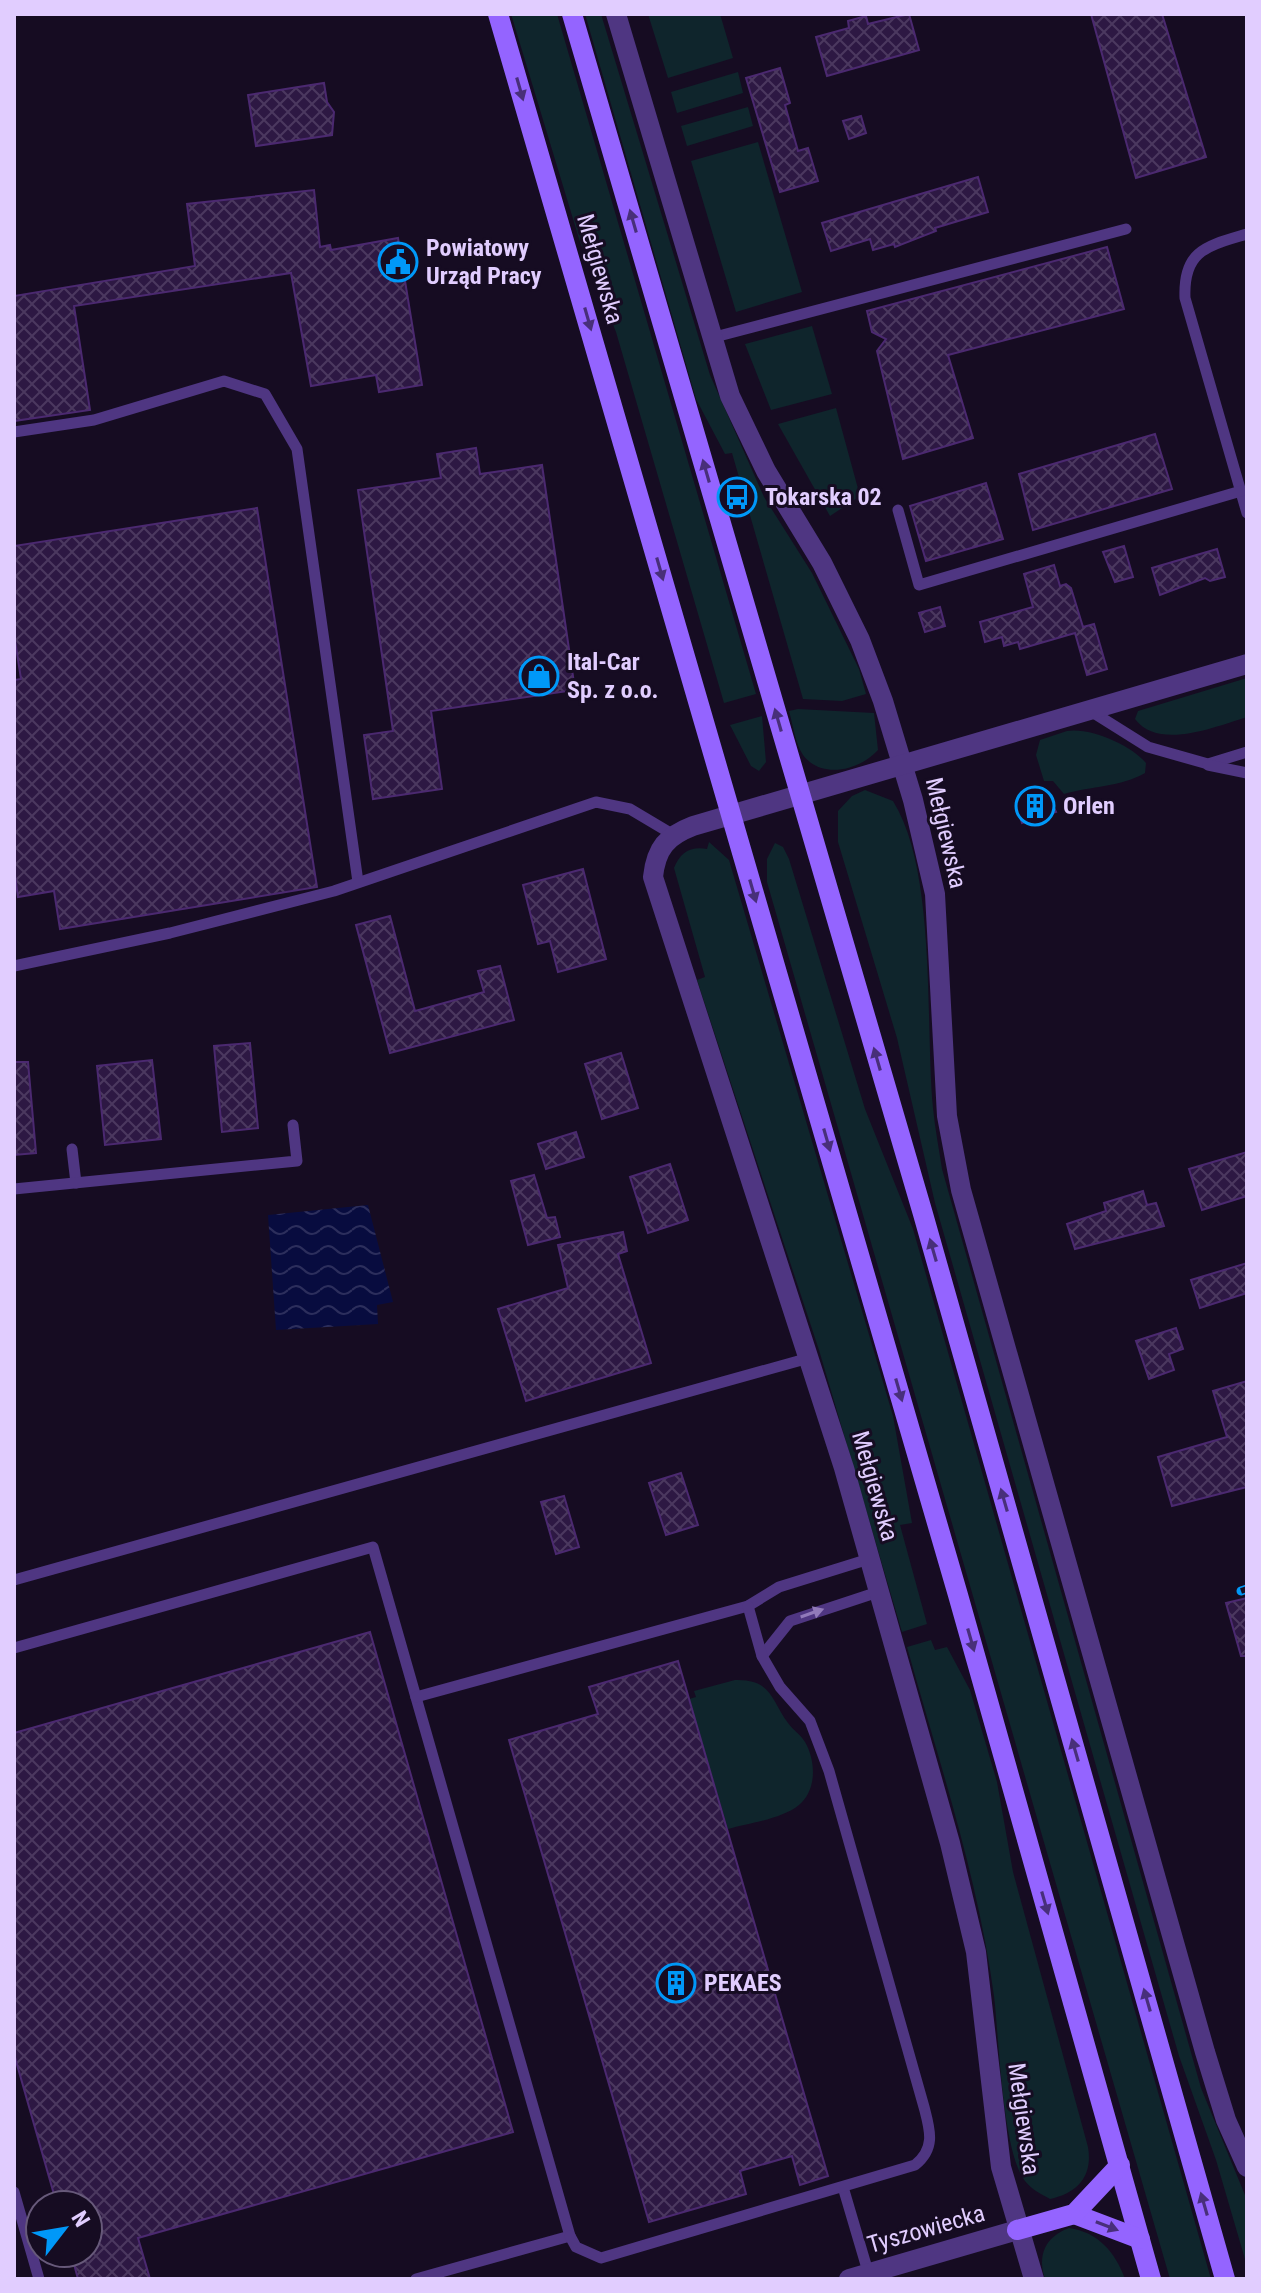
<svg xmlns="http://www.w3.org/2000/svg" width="1261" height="2293" font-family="'Roboto Condensed',sans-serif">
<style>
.green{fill:#0f252c}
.water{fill:url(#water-waves)}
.building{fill:url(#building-cross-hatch);stroke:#4b2970;stroke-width:2}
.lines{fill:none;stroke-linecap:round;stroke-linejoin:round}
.service{stroke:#4f3682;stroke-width:11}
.minor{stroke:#4f3682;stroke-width:20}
.secondary{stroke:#9464ff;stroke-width:20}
.rail-casing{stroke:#0098f8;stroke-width:9}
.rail{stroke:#160c22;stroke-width:6;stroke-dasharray:18;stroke-linecap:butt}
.oneway{fill:#482f7a}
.oneway2{fill:#917aba}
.labels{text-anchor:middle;stroke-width:6;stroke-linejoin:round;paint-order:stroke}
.poi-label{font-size:24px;font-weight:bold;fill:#e1cdff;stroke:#160c22;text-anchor:start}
.street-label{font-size:24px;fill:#e1cdff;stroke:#160c22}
</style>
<defs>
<pattern id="water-waves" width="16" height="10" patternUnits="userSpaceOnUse" patternTransform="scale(2)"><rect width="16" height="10" fill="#080c3f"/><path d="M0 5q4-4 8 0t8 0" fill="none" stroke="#2c2e5c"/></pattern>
<pattern id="building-cross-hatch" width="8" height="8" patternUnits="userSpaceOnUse" patternTransform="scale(2)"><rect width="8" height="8" fill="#2d1843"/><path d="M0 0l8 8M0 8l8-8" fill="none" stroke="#4b385f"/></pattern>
</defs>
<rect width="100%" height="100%" fill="#160c22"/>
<g class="green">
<path d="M511 14H557L756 694 724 703 616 332 580 242Z"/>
<path d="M585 14H601L710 375 764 497 812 573 859 669 866 694 842 701 803 699 732 453 725 454 696 399Z"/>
<path d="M648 14H720L733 58 668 78Z"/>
<path d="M738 72 743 93 677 113 671 92Z"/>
<path d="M748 107 753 126 687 146 681 126Z"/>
<path d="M758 142 802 292 736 312 691 161Z"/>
<path d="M812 326 832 394 771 410 745 344Z"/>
<path d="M836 408 860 496 830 516 778 424Z"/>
<path d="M1247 678V717C1217 726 1159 751 1135 719L1138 711Z"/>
<path d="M798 709 874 713 878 750C860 770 822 780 803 755 795 743 793 725 789 711Z"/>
<path d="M762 716 766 762 759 771 751 766 730 725Z"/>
<path d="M1067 731C1090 727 1131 745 1146 763L1145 773C1121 787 1091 786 1064 794L1053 781H1044L1036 755 1040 740Z"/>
<path d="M865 790 893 801C937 871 925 1025 933 1108 935 1129 939 1149 942 1169L1201 2088 1247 2200V2266L1216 2160 1179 2056 935 1203 897 1038 838 842V811L852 796Z"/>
<path d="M709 842 729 860 893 1416 912 1523 900 1525 927 1624 902 1632 819 1350 697 980 705 977 674 868C680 853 690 846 707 849Z"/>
<path d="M775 843 783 847 789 859 865 1109 913 1229 1211 2279H1170L767 882V859Z"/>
<path d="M931 1640 935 1650 947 1647 970 1690 997 1782 1013 1872 1088 2147C1093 2176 1078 2193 1050 2199 1041 2194 1031 2189 1025 2181 1002 2152 999 2036 994 1996 978 1877 939 1762 907 1647Z"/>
<path d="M735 1680C772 1679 771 1700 788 1723 793 1730 801 1735 805 1742 816 1761 817 1790 799 1805 782 1819 749 1823 728 1829L689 1699 696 1697 694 1691Z"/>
<path d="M1069 2228C1098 2232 1115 2252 1125 2279H1045C1037 2255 1045 2237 1069 2228Z"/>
</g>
<path class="water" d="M368 1205 393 1302 377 1305 378 1324 276 1330 268 1215Z"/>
<g class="building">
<path d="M909 14 919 50 827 76 816 37 849 28 848 21 866 16 868 24Z"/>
<path d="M1091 14H1162L1206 157 1136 178Z"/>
<path d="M780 68 790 103 785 105 798 151 808 148 818 181 780 192 746 78Z"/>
<path d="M324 83 327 102 334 112 332 135 256 146 248 95Z"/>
<path d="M861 116 866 133 849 139 843 121Z"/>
<path d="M978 177 988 212 935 228 936 231 895 247 894 244 873 250 870 239 831 251 822 223Z"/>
<path d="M314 190 320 247 330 245 331 250 398 238 422 385 379 392 376 375 311 386 291 273 74 306 90 410 14 421V296L195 266 187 204Z"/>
<path d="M1107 247 1124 309 948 355 973 438 903 459 877 351 886 339 872 332 867 311Z"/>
<path d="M1155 434 1172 489 1033 530 1019 474Z"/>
<path d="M476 448 480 474 542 465 575 690 431 711 442 789 373 799 364 735 393 731 358 490 441 478 437 454Z"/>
<path d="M986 483 1003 539 926 561 910 506Z"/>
<path d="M257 508 317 887 60 929 54 891 18 897 14 869V680L21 679 14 634V546Z"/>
<path d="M1124 546 1133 577 1115 582 1103 552Z"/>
<path d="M1217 549 1225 577 1210 581 1205 578 1160 595 1152 568Z"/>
<path d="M1054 565 1060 586 1066 584 1071 588 1083 627 1094 624 1107 669 1087 675 1075 633 1020 649 1018 642 1004 646 1002 637 985 642 980 622 1033 607 1024 574Z"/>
<path d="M940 607 945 626 925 632 919 613Z"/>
<path d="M1047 794 1056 812 1022 823 1016 803Z"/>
<path d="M583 869 606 959 558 972 550 941 538 944 523 885Z"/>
<path d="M390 916 415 1011 484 992 478 971 500 966 514 1020 390 1053 356 925Z"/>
<path d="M250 1043 258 1128 222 1132 214 1046Z"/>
<path d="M621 1053 638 1108 602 1119 585 1064Z"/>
<path d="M152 1060 161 1139 105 1145 97 1066Z"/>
<path d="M14 1062H28L36 1153 14 1155Z"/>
<path d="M576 1132 584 1157 546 1169 538 1144Z"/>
<path d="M1247 1152V1196L1202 1210 1189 1169Z"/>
<path d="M670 1164 688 1220 648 1233 630 1177Z"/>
<path d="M534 1175 547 1218 555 1217 560 1237 528 1245 511 1181Z"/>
<path d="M1143 1191 1147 1205 1156 1203 1164 1226 1075 1249 1067 1224 1106 1211 1104 1203Z"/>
<path d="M623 1232 627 1251 618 1254 651 1363 526 1401 498 1309 568 1288 558 1245Z"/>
<path d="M1247 1263V1293L1200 1308 1191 1280Z"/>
<path d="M1176 1328 1183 1349 1169 1354 1174 1370 1149 1379 1136 1341Z"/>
<path d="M1247 1381V1487L1172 1506 1158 1457 1227 1437 1213 1391Z"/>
<path d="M681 1473 698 1525 666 1535 649 1483Z"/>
<path d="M564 1496 579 1547 556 1554 541 1502Z"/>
<path d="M1247 1598V1656H1241L1226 1603Z"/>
<path d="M370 1632 513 2132 138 2238 150 2279H78L71 2253H88V2205H57L14 2054V1733Z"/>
<path d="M678 1661 828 2176 800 2185 792 2156 740 2171 746 2194 649 2222 509 1740 598 1714 589 1687Z"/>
</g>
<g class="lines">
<g class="service">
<path d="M1247 234C1207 246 1183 250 1185 298L1247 513"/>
<path d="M711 338 1126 229"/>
<path d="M14 432 94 420 224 381 265 394 297 449 358 882"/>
<path d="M898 510 919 585 1241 491"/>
<path d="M1089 710 1148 747 1208 764 1247 752"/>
<path d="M1208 765 1247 773"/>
<path d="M14 966 170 933 334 891 596 802 630 809 672 834"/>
<path d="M72 1149 76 1183"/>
<path d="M14 1189 297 1161 293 1125"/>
<path d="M14 1580 809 1358"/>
<path d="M14 1648 373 1547 570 2236 416 2279"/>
<path d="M762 1656 790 1621 878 1592"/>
<path d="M416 1697 748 1606 779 1587 869 1559"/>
<path d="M843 2187 869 2275"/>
<path d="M14 2192 39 2279"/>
<path d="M570 2236 576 2247 601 2258 915 2165C936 2148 930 2130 924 2107L829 1771 810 1721 780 1687 762 1656 748 1606"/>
</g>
<g class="minor">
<path d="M616 14 730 396 766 471 822 563 860 640 883 701 913 800 935 894 947 1116 961 1190 1205 2052 1226 2120 1247 2167"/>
<path d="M849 2279 1017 2230"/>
<path d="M1034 2279 1001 2167 976 1952 950 1843 844 1468 653 877C656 848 667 836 693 826L1247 664"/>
</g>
<g class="secondary">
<path d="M498 14 958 1595 1151 2279"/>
<path d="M572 14 923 1214 1225 2279"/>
<path d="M1074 2214 1140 2239"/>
<path d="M1017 2230 1074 2214 1120 2165"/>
</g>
<g class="rail-casing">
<path id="rail" d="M1241 1591 1247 1589"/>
</g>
<use href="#rail" class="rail"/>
</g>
<defs><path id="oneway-solid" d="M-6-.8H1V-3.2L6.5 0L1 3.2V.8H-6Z" transform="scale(2)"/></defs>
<g class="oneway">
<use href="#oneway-solid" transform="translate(520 89) rotate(74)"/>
<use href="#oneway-solid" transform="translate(633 221) rotate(-106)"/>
<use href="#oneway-solid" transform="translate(588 319) rotate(74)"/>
<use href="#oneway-solid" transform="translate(706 471) rotate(-106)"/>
<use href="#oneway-solid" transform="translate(660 569) rotate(74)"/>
<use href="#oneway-solid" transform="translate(778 720) rotate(-106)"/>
<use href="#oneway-solid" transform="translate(753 891) rotate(74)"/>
<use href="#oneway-solid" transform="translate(877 1059) rotate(-106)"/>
<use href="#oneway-solid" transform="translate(827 1140) rotate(74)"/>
<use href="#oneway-solid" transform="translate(933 1250) rotate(-106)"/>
<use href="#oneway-solid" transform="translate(899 1390) rotate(74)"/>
<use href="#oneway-solid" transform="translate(1004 1500) rotate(-106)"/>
<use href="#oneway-solid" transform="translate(971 1640) rotate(74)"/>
<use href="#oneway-solid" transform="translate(1075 1750) rotate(-106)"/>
<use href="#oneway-solid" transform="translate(1045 1903) rotate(74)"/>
<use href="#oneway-solid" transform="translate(1147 2000) rotate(-106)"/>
<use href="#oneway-solid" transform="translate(1204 2204) rotate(-106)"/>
<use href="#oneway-solid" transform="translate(1107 2226) rotate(21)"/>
</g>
<use class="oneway2" href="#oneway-solid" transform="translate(812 1613) rotate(-19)"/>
<defs>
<g id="civic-ring" transform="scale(2)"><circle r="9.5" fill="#160c22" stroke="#0098f8" stroke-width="1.5"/><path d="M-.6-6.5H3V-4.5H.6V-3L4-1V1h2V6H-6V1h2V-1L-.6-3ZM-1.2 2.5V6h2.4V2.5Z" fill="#0098f8"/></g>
<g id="bus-ring" transform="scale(2)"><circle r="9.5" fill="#160c22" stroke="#0098f8" stroke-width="1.5"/><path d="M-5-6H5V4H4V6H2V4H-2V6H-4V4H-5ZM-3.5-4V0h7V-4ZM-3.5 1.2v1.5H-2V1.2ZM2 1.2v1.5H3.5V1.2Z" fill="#0098f8"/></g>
<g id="shop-ring" transform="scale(2)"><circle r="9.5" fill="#160c22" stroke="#0098f8" stroke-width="1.5"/><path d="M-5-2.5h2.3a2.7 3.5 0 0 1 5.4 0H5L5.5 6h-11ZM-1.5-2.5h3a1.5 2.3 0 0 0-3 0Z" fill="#0098f8"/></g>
<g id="building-ring" transform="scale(2)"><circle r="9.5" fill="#160c22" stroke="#0098f8" stroke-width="1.5"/><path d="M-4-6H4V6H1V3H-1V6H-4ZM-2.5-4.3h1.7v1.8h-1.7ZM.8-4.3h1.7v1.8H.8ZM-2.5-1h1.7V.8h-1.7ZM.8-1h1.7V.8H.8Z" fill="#0098f8"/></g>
</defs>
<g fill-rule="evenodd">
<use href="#civic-ring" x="398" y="262"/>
<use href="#bus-ring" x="737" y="497"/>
<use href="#shop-ring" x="539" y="676"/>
<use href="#building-ring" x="1035" y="806"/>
<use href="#building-ring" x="676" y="1983"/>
</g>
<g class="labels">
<g class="poi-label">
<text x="426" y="256">Powiatowy<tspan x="426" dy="28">Urząd Pracy</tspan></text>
<text x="765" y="505">Tokarska 02</text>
<text x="567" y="670">Ital-Car<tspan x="567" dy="28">Sp. z o.o.</tspan></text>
<text x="1063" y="814">Orlen</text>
<text x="704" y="1991">PEKAES</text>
</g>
<g class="street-label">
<text transform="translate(600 269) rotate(74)" y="8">Mełgiewska</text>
<text transform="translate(946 833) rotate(77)" y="8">Mełgiewska</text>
<text transform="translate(875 1486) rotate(74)" y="8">Mełgiewska</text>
<text transform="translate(1024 2119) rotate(82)" y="8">Mełgiewska</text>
<text transform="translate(926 2229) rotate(-16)" y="8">Tyszowiecka</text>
</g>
</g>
<rect width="1261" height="2293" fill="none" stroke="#e1cdff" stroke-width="32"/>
<g transform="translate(64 2229) rotate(59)"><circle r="38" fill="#160c22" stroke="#67597a" stroke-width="2"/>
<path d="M0-6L14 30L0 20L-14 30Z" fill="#0098f8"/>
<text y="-12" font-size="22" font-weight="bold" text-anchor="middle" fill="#e1cdff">N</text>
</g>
</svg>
